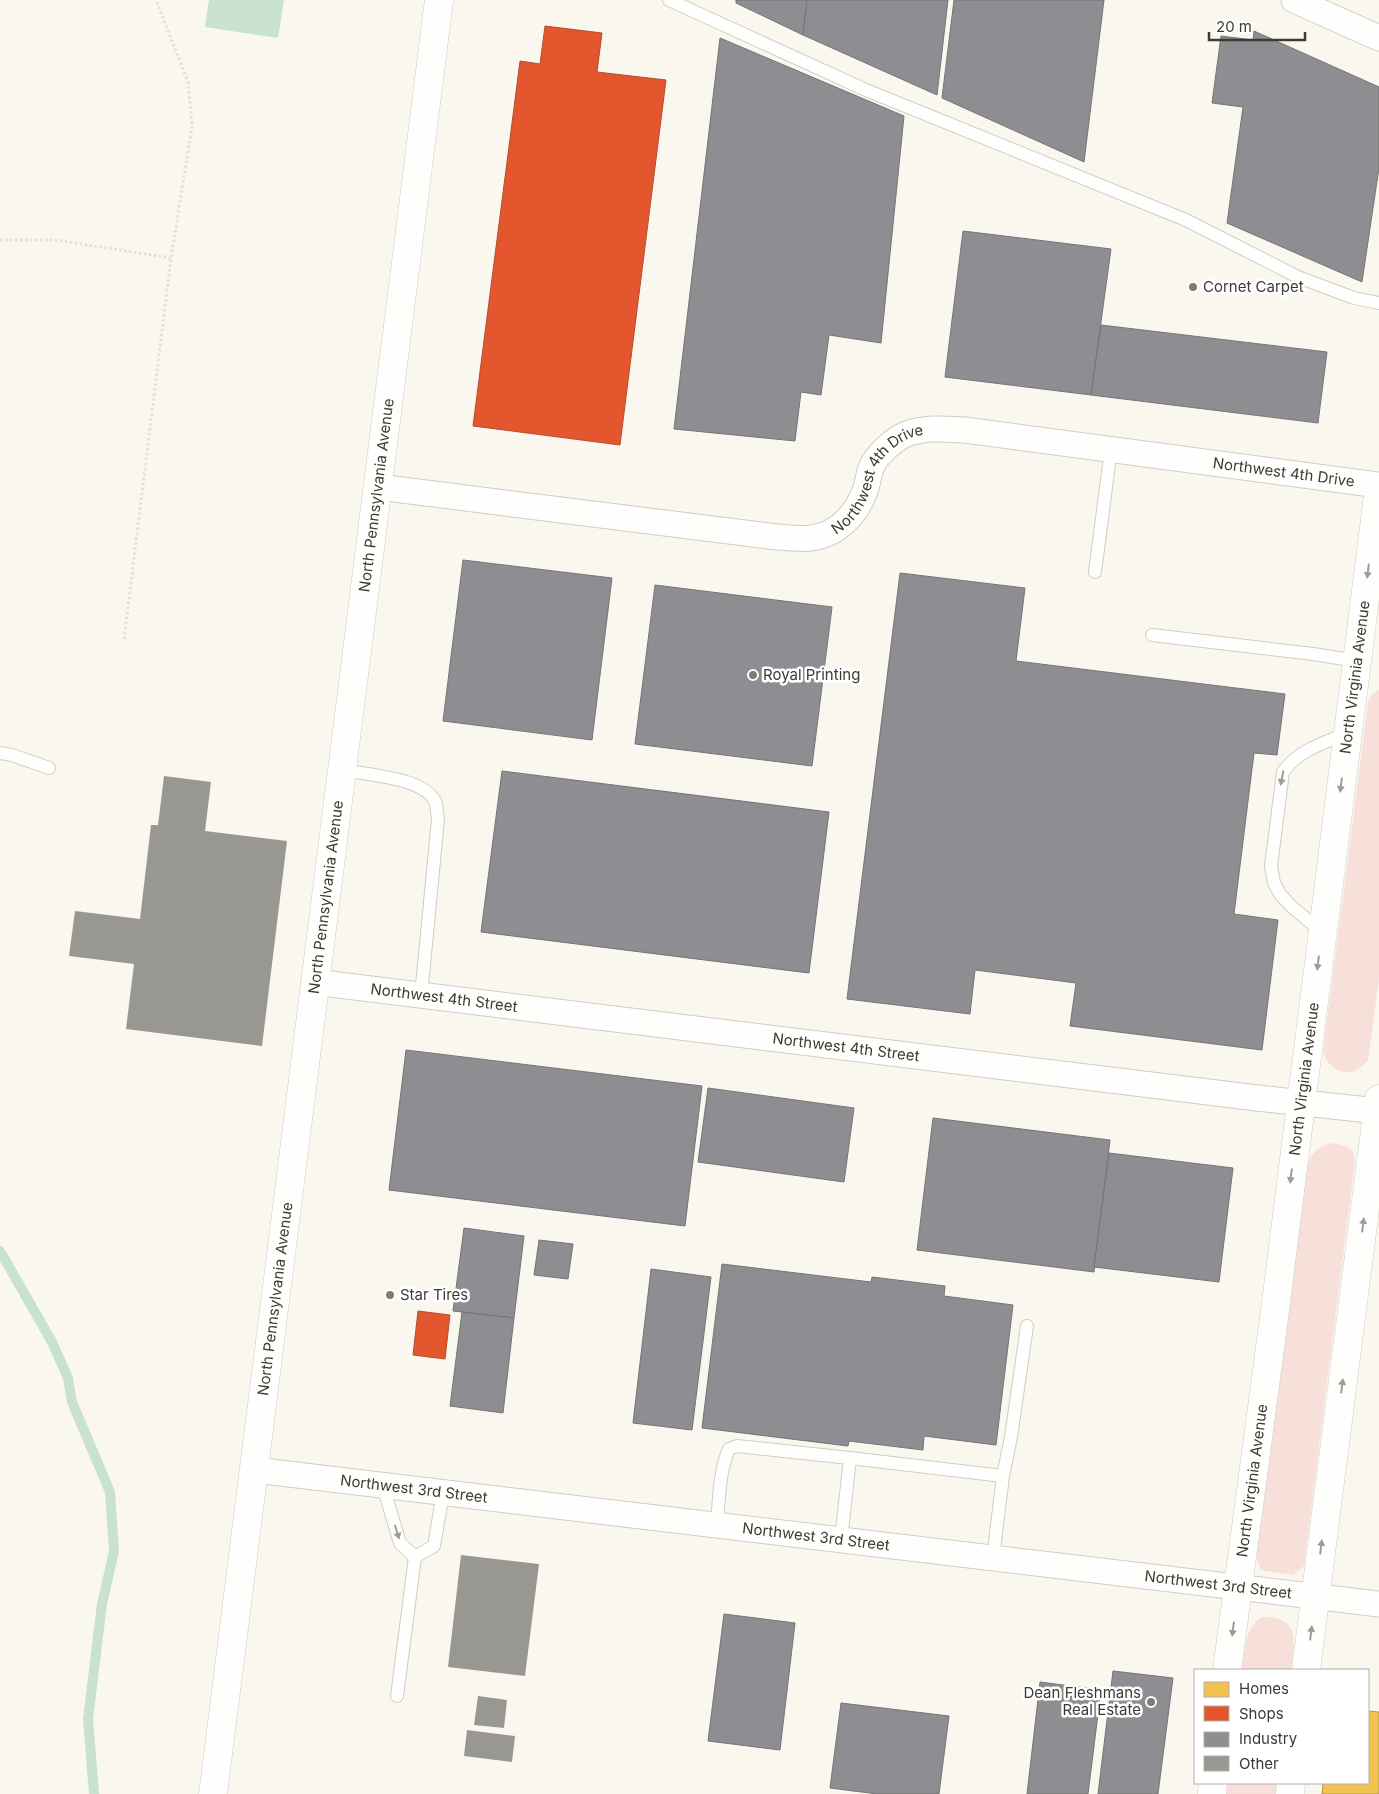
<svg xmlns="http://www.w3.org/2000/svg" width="1379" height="1794" font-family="Inter,sans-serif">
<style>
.green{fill:#f7dfda}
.water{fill:#c8e2cd}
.homes{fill:#f2c14e;stroke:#bc9846}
.shops{fill:#e4572e;stroke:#b24e30}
.industry{fill:#8d8d92;stroke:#757476}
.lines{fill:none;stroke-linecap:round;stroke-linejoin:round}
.stream{stroke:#c8e2cd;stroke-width:10}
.building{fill:#989791}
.lane-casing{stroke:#d0cdc6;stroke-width:14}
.street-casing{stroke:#d0cdc6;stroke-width:27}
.secondary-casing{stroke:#d0cdc6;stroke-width:29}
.path{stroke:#e1e0dd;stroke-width:3;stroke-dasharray:2.5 2.5;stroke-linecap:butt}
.lane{stroke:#fefefd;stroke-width:12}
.street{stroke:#fefefd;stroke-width:25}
.secondary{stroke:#fefefd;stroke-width:28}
.oneway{fill:#9e9c98}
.poi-dot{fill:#7f7c75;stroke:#fff;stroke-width:2}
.labels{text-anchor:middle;stroke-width:5;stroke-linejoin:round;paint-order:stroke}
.poi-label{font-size:15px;fill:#3d3a33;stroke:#fff;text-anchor:start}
.street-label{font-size:15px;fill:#3d3a33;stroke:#fff}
</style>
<rect width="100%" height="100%" fill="#faf7ef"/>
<g class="green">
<path d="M1379 690V979L1368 1060C1365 1063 1360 1069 1355 1071 1340 1076 1328 1066 1323 1053L1368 702 1372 694Z"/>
<path d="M1334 1143 1346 1146 1353 1151 1355 1161 1304 1566 1293 1575 1261 1570 1256 1557 1308 1161C1314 1150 1321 1145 1334 1143Z"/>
<path d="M1262 1617C1301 1616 1295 1643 1291 1670H1242C1245 1650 1244 1629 1262 1617Z"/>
<path d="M1228 1783H1277L1275 1794H1226Z"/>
</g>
<path class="water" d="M209 0H284L278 38 205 27Z"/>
<path class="homes" d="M1368 1711 1379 1712V1794H1322L1323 1783H1368Z"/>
<g class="shops">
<path d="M545 26 602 33 597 72 666 80 620 445 473 426 520 61 540 64Z"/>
<path d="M418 1311 450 1315 445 1359 413 1355Z"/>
</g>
<g class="industry">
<path d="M736 0H807L803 35 736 3Z"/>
<path d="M807 0H948L937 95 803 35Z"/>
<path d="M954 0H1104L1084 162 942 98Z"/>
<path d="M1254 31 1379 87V168L1362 282 1227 223 1243 107 1212 103 1221 36 1253 40Z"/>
<path d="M720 38 904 116 881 343 829 335 821 395 801 392 795 441 674 429Z"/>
<path d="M963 231 1111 249 1091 395 945 377Z"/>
<path d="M1101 325 1327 352 1318 423 1091 395Z"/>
<path d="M463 560 612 578 592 740 443 721Z"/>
<path d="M900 573 1025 588 1016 661 1285 694 1277 755 1254 753 1234 914 1278 920 1262 1050 1070 1026 1076 983 975 970 970 1014 847 999Z"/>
<path d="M655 585 832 607 812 766 635 744Z"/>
<path d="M502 771 829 812 809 973 481 932Z"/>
<path d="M406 1050 702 1086 685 1226 389 1190Z"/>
<path d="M708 1088 854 1108 844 1182 698 1162Z"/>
<path d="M933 1118 1110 1140 1094 1272 917 1250Z"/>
<path d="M1109 1153 1233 1168 1219 1282 1094 1267Z"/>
<path d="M464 1228 524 1236 514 1318 453 1311Z"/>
<path d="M539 1240 573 1244 568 1279 534 1275Z"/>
<path d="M722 1264 871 1282 872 1277 945 1286 944 1296 1013 1305 996 1445 924 1436 923 1450 849 1441 848 1446 702 1428Z"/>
<path d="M651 1269 711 1277 692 1430 633 1423Z"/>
<path d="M462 1312 514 1318 503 1413 450 1406Z"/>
<path d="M724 1614 795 1623 780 1750 708 1741Z"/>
<path d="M1113 1671 1173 1678 1158 1794H1098Z"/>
<path d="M1040 1682 1101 1690 1088 1794H1027Z"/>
<path d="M841 1703 949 1716 939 1794H877L830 1788Z"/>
</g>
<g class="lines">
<path class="stream" d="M0 1251 52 1342 68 1378 72 1402 110 1492 114 1551 102 1604 88 1719 94 1794"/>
</g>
<g class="building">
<path d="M164 776 211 782 205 831 287 841 262 1046 126 1029 134 964 69 956 75 911 140 919 151 825H158Z"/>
<path d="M461 1555 539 1564 525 1676 448 1667Z"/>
<path d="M478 1696 507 1700 504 1728 474 1725Z"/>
<path d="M467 1730 515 1736 512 1762 464 1756Z"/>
</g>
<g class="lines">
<g class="lane-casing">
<g id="lane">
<path d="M669 0 866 90 1186 220 1298 277 1354 298 1379 303"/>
<path d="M1095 572 1111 449"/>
<path d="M1152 635 1313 654 1357 661"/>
<path d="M0 753 12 755 49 768"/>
<path d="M342 770C366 775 427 777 436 804 437 808 437 814 438 819L421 996"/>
<path d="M1322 932 1291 906 1280 894 1274 883 1271 866 1283 772C1298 750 1324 743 1348 733"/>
<path d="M850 1458 1003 1476 993 1558"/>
<path d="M1003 1476 1011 1437 1027 1326"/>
<path d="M383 1486 400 1543 415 1557 434 1546 443 1493"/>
<path d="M717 1525C719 1501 719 1471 729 1449L737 1446 850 1458 841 1540"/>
<path d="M397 1696 415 1557"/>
</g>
</g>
<g class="street-casing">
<g id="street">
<path d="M1294 0 1379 38"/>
<path id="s1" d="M378 487 777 537C788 537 800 540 811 538 837 535 856 515 865 491 868 483 868 476 871 468 876 455 895 438 909 433 927 427 947 429 965 430L1379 485"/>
<path id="s2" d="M314 982 1257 1098 1379 1111"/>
<path id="s3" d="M254 1470 1379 1604"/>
</g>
</g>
<g class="secondary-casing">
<g id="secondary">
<path id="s4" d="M1227 1670 1274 1318 1379 488"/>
<path d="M1306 1670 1379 1099"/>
<path id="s5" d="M213 1794 439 0"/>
<path d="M1212 1794 1213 1783"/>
<path d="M1290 1794 1291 1783"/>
</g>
</g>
<g class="path">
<path d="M0 240H55L171 258"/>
<path d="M124 639 171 258 192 126 188 82 156 0"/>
</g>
<use href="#lane" class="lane"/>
<use href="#street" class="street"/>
<use href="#secondary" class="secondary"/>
</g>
<defs><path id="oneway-solid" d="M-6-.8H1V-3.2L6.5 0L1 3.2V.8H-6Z" transform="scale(1.25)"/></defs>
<g class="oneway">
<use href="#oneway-solid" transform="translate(1368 571) rotate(97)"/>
<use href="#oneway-solid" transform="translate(1282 778) rotate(101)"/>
<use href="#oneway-solid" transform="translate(1341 785) rotate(97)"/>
<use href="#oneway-solid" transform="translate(1318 963) rotate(97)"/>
<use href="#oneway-solid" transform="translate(1291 1176) rotate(97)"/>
<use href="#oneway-solid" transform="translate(1363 1225) rotate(-83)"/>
<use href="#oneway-solid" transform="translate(1342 1386) rotate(-83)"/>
<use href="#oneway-solid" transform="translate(397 1532) rotate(73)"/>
<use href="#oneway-solid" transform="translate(1321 1547) rotate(-83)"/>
<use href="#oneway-solid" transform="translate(1233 1629) rotate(97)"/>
<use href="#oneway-solid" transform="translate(1311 1633) rotate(-83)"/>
</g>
<g class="poi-dot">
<circle cx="1193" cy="287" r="5"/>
<circle cx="753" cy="675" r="5"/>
<circle cx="390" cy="1295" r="5"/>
<circle cx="1151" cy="1702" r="5"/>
</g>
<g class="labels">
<g class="poi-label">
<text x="1203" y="292">Cornet Carpet</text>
<text x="763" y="680">Royal Printing</text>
<text x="400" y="1300">Star Tires</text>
<text x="1141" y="1698" text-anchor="end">Dean Fleshmans<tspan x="1141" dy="17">Real Estate</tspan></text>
</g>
<g class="street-label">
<text dy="5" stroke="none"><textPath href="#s1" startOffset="966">Northwest 4th Drive</textPath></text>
<text dy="5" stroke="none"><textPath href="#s1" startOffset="531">Northwest 4th Drive</textPath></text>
<text dy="5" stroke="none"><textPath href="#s5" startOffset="1309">North Pennsylvania Avenue</textPath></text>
<text dy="5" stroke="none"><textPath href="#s4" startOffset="1001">North Virginia Avenue</textPath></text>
<text dy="5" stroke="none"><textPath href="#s5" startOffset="904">North Pennsylvania Avenue</textPath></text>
<text dy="5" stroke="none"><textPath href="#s2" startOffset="131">Northwest 4th Street</textPath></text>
<text dy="5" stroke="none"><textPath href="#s2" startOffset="536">Northwest 4th Street</textPath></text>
<text dy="5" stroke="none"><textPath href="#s4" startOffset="596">North Virginia Avenue</textPath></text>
<text dy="5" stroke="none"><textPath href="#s5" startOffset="499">North Pennsylvania Avenue</textPath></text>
<text dy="5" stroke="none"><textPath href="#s4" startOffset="191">North Virginia Avenue</textPath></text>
<text dy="5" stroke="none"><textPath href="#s3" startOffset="161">Northwest 3rd Street</textPath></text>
<text dy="5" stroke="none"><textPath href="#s3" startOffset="566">Northwest 3rd Street</textPath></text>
<text dy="5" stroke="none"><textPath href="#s3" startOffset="971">Northwest 3rd Street</textPath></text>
</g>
</g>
<rect x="1194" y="1669" width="175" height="115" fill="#ffffff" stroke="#b1b0ad"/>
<rect x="1204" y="1682" width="25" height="15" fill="#f2c14e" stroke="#b1b0ad"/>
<text x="1239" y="1694" font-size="15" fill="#3d3a33">Homes</text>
<rect x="1204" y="1706" width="25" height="15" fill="#e4572e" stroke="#b1b0ad"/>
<text x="1239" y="1719" font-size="15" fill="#3d3a33">Shops</text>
<rect x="1204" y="1732" width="25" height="15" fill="#8d8d92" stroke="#b1b0ad"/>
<text x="1239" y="1744" font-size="15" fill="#3d3a33">Industry</text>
<rect x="1204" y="1756" width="25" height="15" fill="#989791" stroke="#b1b0ad"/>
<text x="1239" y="1769" font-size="15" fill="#3d3a33">Other</text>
<path d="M1209 32v8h96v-8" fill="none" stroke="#3d3a33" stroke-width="2.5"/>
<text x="1216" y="32" font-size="15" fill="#3d3a33" stroke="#ffffff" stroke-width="4" paint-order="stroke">20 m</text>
</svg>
